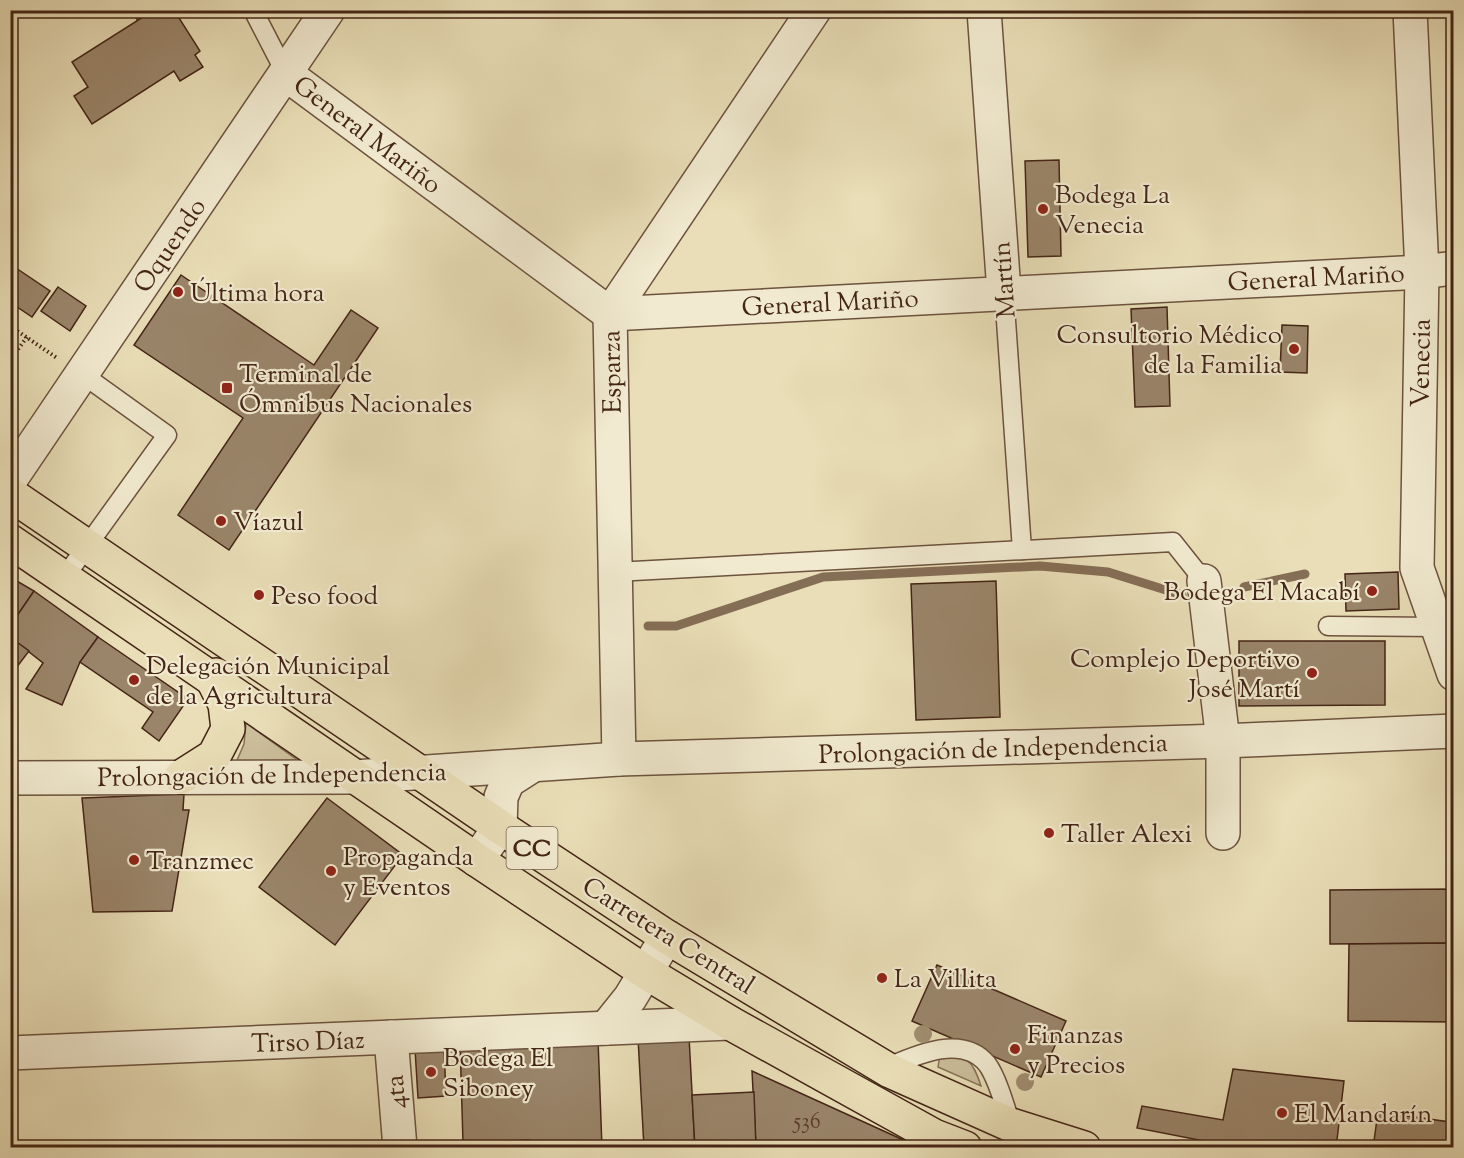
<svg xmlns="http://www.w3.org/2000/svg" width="1464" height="1158" font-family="'Sorts Mill Goudy',serif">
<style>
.green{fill:#cdbf9c;stroke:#887259;stroke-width:1.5}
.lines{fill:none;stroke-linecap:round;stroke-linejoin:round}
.stream{stroke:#856e56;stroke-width:9}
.building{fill:#9a856a;stroke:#442516;stroke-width:1.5}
.service-casing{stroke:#6d533e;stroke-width:21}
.minor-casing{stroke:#6d533e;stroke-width:36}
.tertiary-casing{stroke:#6d533e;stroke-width:36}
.primary-casing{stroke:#442516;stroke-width:36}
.path{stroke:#442516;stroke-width:4;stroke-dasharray:1.5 3;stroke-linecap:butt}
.service{stroke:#f1ead0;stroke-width:18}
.minor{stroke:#f1ead0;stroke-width:33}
.tertiary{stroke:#f1ead0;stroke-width:33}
.primary{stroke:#e9deb7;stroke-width:33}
.tree{fill:#a18e71}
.poi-dot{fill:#8f2418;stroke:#f1ead0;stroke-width:2}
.labels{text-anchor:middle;stroke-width:4.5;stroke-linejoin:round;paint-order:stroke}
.number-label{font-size:22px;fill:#5a3d2b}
.shield{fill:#f1ead0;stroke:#78604e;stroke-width:1.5}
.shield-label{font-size:24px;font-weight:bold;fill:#442516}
.street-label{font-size:26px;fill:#442516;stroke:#f1ead0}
.poi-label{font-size:26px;fill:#442516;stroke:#f1ead0;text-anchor:start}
</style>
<rect width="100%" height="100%" fill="#e9deb7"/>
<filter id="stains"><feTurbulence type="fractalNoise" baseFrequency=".00333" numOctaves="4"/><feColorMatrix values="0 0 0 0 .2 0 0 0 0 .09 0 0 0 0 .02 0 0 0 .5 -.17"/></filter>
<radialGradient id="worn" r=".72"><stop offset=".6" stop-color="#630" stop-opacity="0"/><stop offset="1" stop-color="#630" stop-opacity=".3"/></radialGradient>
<g class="green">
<path d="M246 723 300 762 235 765 244 744Z"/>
<path d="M940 1055C968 1056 972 1059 981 1086L938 1067Z"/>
</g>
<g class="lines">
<g class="stream">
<path d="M1244 587 1305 574"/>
<path d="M648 626H676L823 577 1040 566 1108 572 1182 595"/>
</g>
</g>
<g class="building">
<path d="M131 10H154L138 21Z"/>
<path d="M154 10H174L200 51 195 55 203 67 180 81 174 71 92 124 74 96 88 87 72 62Z"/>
<path d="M1059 160 1061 256 1028 257 1025 161Z"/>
<path d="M10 264 50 291 32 317 10 302Z"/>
<path d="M181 275 314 365 351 310 378 328 229 550 178 515 243 418 134 345Z"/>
<path d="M58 287 86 306 70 331 41 311Z"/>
<path d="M1167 307 1170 406 1135 407 1131 309Z"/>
<path d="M1282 325 1308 326 1307 373 1280 372Z"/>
<path d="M1398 572 1399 609 1346 611 1345 574Z"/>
<path d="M10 577 34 591 10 626Z"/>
<path d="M996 581 1000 717 916 720 911 584Z"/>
<path d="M34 591 98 637 80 662 62 705 26 689 43 663 10 637V626Z"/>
<path d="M10 637 29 651 10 676Z"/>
<path d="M98 637 188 699 159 741 142 728 153 712 80 662Z"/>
<path d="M1239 641H1385V705L1239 706Z"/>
<path d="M184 794 183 810H189L172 911 93 912 82 798Z"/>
<path d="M327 798 403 855 335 945 259 887Z"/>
<path d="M1454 889V943L1330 944V890Z"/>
<path d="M1454 943V1022L1348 1021 1349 944Z"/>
<path d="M937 965 1066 1021 1041 1077 912 1021Z"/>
<path d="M689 1037 695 1148H644L638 1038Z"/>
<path d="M598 1039 602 1148H530V1140L463 1142 460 1042Z"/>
<path d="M444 1047 446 1096 418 1098 415 1049Z"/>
<path d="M1233 1069 1344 1081 1336 1148H1240L1137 1128 1142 1106 1223 1120Z"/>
<path d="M752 1071 921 1148H756Z"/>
<path d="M754 1092 756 1148H695L692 1095Z"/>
<path d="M1378 1112 1450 1122 1447 1148H1373Z"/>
</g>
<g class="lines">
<g class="service-casing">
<g id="service">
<path d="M253 10 286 74"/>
<path d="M1004 292 1022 550"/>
<path d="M615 572 1173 542 1204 581"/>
<path d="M64 578 167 435 82 374"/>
<path d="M1328 626 1437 627"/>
<path d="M886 1068C914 1056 962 1033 987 1064 997 1077 1006 1109 1011 1125"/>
</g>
</g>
<g class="minor-casing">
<g id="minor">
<path d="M984 10 1004 292"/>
<path d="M1410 10 1422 272 1417 568 1454 674"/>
<path d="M286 74 610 314 1422 272 1454 268"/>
<path d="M1204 581 1223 741V833"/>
<path d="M619 759 610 314 814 10"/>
<path d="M354 777 619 759 1223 741 1454 731"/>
<path d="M477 860 500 827 501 797 508 781 533 765"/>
<path d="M606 1028 630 998 667 937"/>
<path d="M391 1037 400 1148"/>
<path d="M10 1053 730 1023"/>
</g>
</g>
<g class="tertiary-casing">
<g id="tertiary">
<path d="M10 480 328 10"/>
<path d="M10 778 354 777"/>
</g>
</g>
<g class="primary-casing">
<g id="primary">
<path d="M10 494 500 827 667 937 890 1071 1011 1125 1084 1148"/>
<path d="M10 541 477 860 647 973 730 1023 934 1136 965 1148"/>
<path d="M181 777 214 756 228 729 225 704 213 680 216 675"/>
</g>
</g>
<g class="path">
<path d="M10 326 57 358"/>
<path d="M10 360 27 337"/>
</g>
<use href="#service" class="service"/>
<use href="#minor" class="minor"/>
<use href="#tertiary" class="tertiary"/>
<use href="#primary" class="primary"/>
</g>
<g class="tree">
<circle cx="923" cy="1034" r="9"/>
<circle cx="1025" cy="1082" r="9"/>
</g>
<g class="poi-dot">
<circle cx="1043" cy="209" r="6"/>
<circle cx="178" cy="292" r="6"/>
<circle cx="1294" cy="349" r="6"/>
<rect x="221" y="382" width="12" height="12" rx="3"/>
<circle cx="221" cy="521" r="6"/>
<circle cx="1372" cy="591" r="6"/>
<circle cx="259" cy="595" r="6"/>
<circle cx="1312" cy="673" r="6"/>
<circle cx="134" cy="680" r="6"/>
<circle cx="1049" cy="833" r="6"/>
<circle cx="134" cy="860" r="6"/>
<circle cx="331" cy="871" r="6"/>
<circle cx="882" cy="978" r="6"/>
<circle cx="1015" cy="1049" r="6"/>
<circle cx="431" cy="1072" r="6"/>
<circle cx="1282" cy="1113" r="6"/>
</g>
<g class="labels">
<g class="number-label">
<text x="807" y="1128">536</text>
</g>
<rect class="shield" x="506.5" y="827" width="51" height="42" rx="4.5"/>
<g class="shield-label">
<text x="532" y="856">CC</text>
</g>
<g class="street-label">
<text transform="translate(368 134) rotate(37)" y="9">General Mariño</text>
<text transform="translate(169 245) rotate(-56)" y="9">Oquendo</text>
<text transform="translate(1316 277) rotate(-3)" y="9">General Mariño</text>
<text transform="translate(1003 280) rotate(-94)" y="9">Martín</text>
<text transform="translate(830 302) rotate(-3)" y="9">General Mariño</text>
<text transform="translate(1420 363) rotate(-89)" y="9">Venecia</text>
<text transform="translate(611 372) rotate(-91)" y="9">Esparza</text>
<text transform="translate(993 748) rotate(-2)" y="9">Prolongación de Independencia</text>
<text transform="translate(272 774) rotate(-1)" y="9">Prolongación de Independencia</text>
<text transform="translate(669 935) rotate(32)" y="9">Carretera Central</text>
<text transform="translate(308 1041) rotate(-2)" y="9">Tirso Díaz</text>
<text transform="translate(395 1092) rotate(-95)" y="9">4ta</text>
</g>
<g class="poi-label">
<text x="1055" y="203">Bodega La<tspan x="1055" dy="30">Venecia</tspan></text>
<text x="190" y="301">Última hora</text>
<text x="1282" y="343" text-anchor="end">Consultorio Médico<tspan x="1282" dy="30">de la Familia</tspan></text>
<text x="239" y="382">Terminal de<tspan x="239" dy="30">Ómnibus Nacionales</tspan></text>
<text x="233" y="530">Víazul</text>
<text x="1360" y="600" text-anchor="end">Bodega El Macabí</text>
<text x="271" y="604">Peso food</text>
<text x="1300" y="667" text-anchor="end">Complejo Deportivo<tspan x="1300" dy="30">José Martí</tspan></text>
<text x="146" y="674">Delegación Municipal<tspan x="146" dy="30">de la Agricultura</tspan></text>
<text x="1061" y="842">Taller Alexi</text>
<text x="343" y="865">Propaganda<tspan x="343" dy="30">y Eventos</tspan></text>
<text x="146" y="869">Tranzmec</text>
<text x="894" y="987">La Villita</text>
<text x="1027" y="1043">Finanzas<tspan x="1027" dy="30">y Precios</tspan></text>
<text x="443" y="1066">Bodega El<tspan x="443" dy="30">Siboney</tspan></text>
<text x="1294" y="1122">El Mandarín</text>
</g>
</g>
<rect width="1464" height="1158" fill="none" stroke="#e9deb7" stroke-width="36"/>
<rect x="12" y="12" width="1440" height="1134" fill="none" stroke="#442516" stroke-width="3"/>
<rect x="18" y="18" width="1428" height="1122" fill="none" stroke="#442516" stroke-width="1.5"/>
<rect width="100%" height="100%" filter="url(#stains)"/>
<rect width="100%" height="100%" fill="url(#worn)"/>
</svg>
